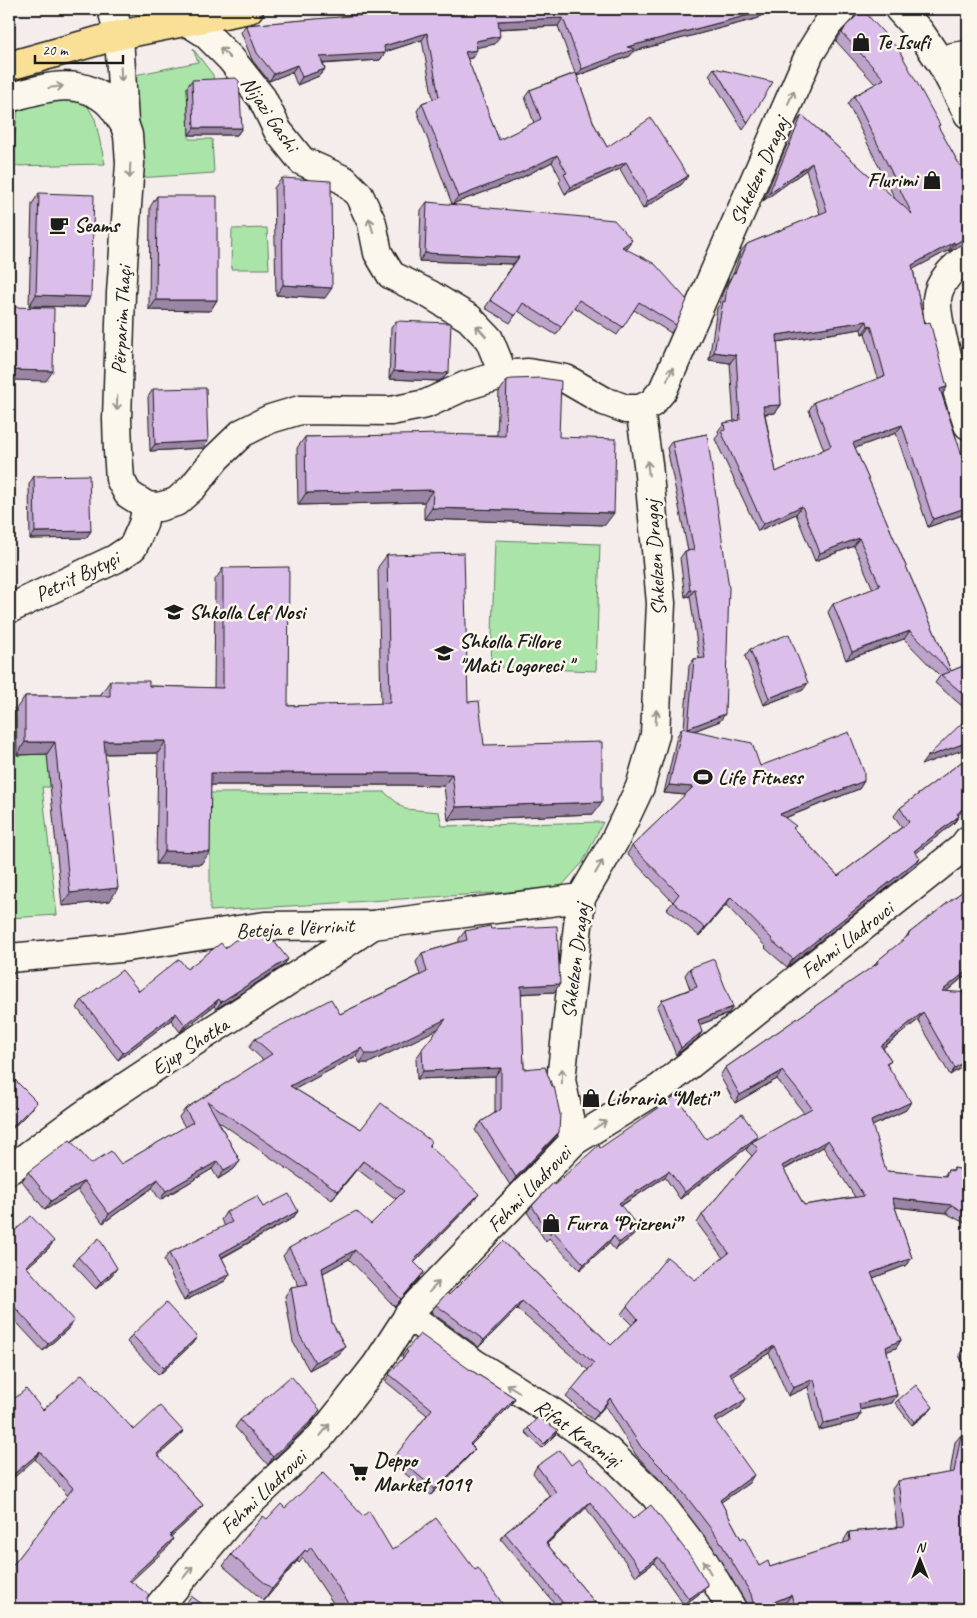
<svg xmlns="http://www.w3.org/2000/svg" width="977" height="1618" font-family="Caveat,sans-serif">
<style>
.green{fill:#aae4a9;stroke:#638062}
.lines{fill:none;stroke-linecap:round;stroke-linejoin:round}
.minor-casing{stroke:#1c1c1c;stroke-width:31}
.major-casing{stroke:#1c1c1c;stroke-width:31}
.minor{stroke:#fbf7ec;stroke-width:28}
.major{stroke:#fadf96;stroke-width:28}
.wall{fill:#bda3ca;stroke:#1c1c1c;fill-rule:evenodd}
.shaded-wall{fill:#9a85a4;stroke:#1c1c1c}
.building{fill:#dcbeeb;stroke:#1c1c1c;fill-rule:evenodd}
.oneway{stroke:#97948e}
.labels{text-anchor:middle;stroke-width:5;stroke-linejoin:round;paint-order:stroke}
.poi-label{font-size:21px;font-weight:bold;fill:#1c1c1c;stroke:#fbf7ec;text-anchor:start}
.street-label{font-size:21px;fill:#1c1c1c;stroke:#fbf7ec}
</style>
<rect width="100%" height="100%" fill="#f5ecec"/>
<filter id="ink" filterUnits="userSpaceOnUse"><feTurbulence type="fractalNoise" baseFrequency=".02" numOctaves="2"/><feDisplacementMap in="SourceGraphic" scale="10" xChannelSelector="R" yChannelSelector="G"/><feConvolveMatrix kernelMatrix="1 2 1 2 8 2 1 2 1" color-interpolation-filters="sRGB"/></filter>
<g filter="url(#ink)">
<g class="green">
<path d="M193 49 213 75 214 86 187 87 189 139H212L214 173 137 178 130 76 198 62Z"/>
<path d="M15 94 84 100 95 119 105 164 11 166 18 109Z"/>
<path d="M267 228 269 269H231L232 229Z"/>
<path d="M495 540 600 544 596 671 491 667Z"/>
<path d="M9 708 16 709 96 754 98 787H42L57 915 9 918Z"/>
<path d="M384 792 405 809 439 812 442 826 603 822 583 862 559 889 210 911V793Z"/>
</g>
<g class="lines">
<g class="minor-casing">
<g id="minor">
<path d="M112 9 119 35 124 123 128 135 130 163 121 293 117 419 118 451 120 479 128 494 147 506 159 507 176 502 193 487 216 458 242 433 270 419 300 410 391 411 426 404 465 386 501 375 528 373 566 379 604 401 626 409H640L652 403 663 390 810 53 828 24 842 9"/>
<path d="M899 9 920 32 943 66 968 114"/>
<path d="M186 21 205 33 231 59 262 98 278 131 302 161 344 180 359 195 372 223 378 253 391 275 429 294 469 318 489 339 498 361 501 375"/>
<path d="M943 66 953 57 968 55"/>
<path d="M9 98C43 88 81 75 110 104 115 109 119 117 124 123"/>
<path d="M968 257C954 267 939 280 937 299 936 312 940 327 943 340 950 369 959 397 968 425"/>
<path d="M9 609 115 559 133 547 143 524 147 506"/>
<path d="M9 958 121 948 265 926 373 925 581 898"/>
<path d="M574 1141 561 1080 581 898 615 840 640 787 655 735 661 603 648 464 640 409"/>
<path d="M9 1170C33 1152 57 1134 82 1116 178 1050 277 990 373 925"/>
<path d="M408 1315 474 1363 552 1412 608 1451 655 1496 700 1555 732 1609"/>
<path d="M157 1609 229 1522 320 1437 377 1364 414 1307 574 1141 660 1088 962 848 968 840"/>
</g>
</g>
<g class="major-casing">
<path id="major" d="M9 66 119 35 249 9"/>
</g>
<use href="#minor" class="minor"/>
<use href="#major" class="major"/>
</g>
<g class="wall">
<path d="M382 9H763L764 11 759 18 634 51 630 56 577 76 594 124 607 147 682 184 643 209 620 169 565 194 559 182 561 179 552 162 517 180 452 204 417 111 422 103 433 99 422 40 385 52 380 60 323 64 325 69 319 76 297 85 292 72 269 81 252 60 241 32 246 25 379 14ZM558 26 575 73 530 90 525 97 534 123 499 140 467 58H472L477 47 495 44 499 29Z"/>
<path d="M846 26 940 125 938 127 968 180V242H966L949 252V250L913 269 924 324 947 387 942 395 968 474V513L928 527 896 433 855 448 951 671 968 664V711L935 683 940 676 904 639 846 660 828 612 833 604 873 589 854 546 815 561 796 514 758 531 715 439 719 434 718 431 724 423 734 422 730 363 709 360 717 308 720 304 722 294 728 281 733 274 741 251 747 244 820 214 806 170 763 201 796 123 802 115 895 199 848 104 854 96 875 84 836 41ZM861 329 862 334 865 333 878 379 814 402 809 410 824 450 776 472 765 414 775 413 781 405 777 342Z"/>
<path d="M714 68 748 123 743 130 709 75Z"/>
<path d="M192 80 242 128 237 135H189L187 87Z"/>
<path d="M282 178 325 298 276 295 274 188Z"/>
<path d="M39 193 84 307 29 306 32 204Z"/>
<path d="M157 196 217 300 210 311 149 310 150 207Z"/>
<path d="M427 202 627 247 625 248 676 325 671 333 634 310 617 335 574 307 556 335 518 311 510 323 485 308 513 264 419 261 421 210Z"/>
<path d="M968 274V293L963 281Z"/>
<path d="M396 321 449 371 444 378 439 381 389 379 391 328Z"/>
<path d="M507 380 559 437 605 525 424 519V502L298 505 297 448 305 437 497 435 499 392Z"/>
<path d="M153 389 208 441 203 448 150 451 148 397Z"/>
<path d="M707 434 720 721 694 731 760 766 864 781 859 789 785 818 794 829 838 876 902 827 894 816 900 808 968 757V805L958 815 959 816 954 823 916 853 915 866 787 967 765 948 766 947 726 905 699 936 667 909 673 902 627 854 632 846 685 795 664 793 677 736 682 728H684L689 666 694 659 699 658 690 596 685 597 680 558 685 551H688L667 448 672 441Z"/>
<path d="M34 476 91 531 86 538 30 539 29 484Z"/>
<path d="M387 555 468 702 484 745 593 814 448 820 444 786 404 785H211L201 864H156L158 753 105 754 110 901 62 906 47 754 17 755 16 709 25 696H101V694L110 681 149 686 214 688 215 580 223 568 288 706 381 704 378 567Z"/>
<path d="M750 649 803 690 764 705 745 656Z"/>
<path d="M968 887V973L946 992 968 1063 950 1075 918 1020 883 1048 891 1060 887 1065 906 1110 872 1126 886 1171 944 1176 948 1170H952L954 1168 968 1171V1225L946 1213 895 1207 912 1258 907 1265 873 1278 901 1340 896 1348 887 1351 897 1395 892 1403 860 1410 861 1414 856 1421 819 1430 808 1387 788 1396 769 1353 732 1376 741 1407 716 1422 749 1483 721 1502 741 1539 759 1566 770 1567 844 1543V1540L849 1532 897 1527 892 1489 898 1481 950 1473 955 1442 961 1435 968 1609H788L786 1602 770 1609H747L745 1601 712 1546 667 1487 636 1455 605 1406 593 1420 566 1397 588 1370 517 1309 479 1347 431 1312 436 1305 449 1295 503 1241 611 1345 632 1325 621 1314 627 1306 695 1280 723 1258 697 1223 702 1215 752 1156 746 1150 749 1146 680 1199 665 1177 621 1206 634 1235 615 1250 609 1243 580 1270 549 1238 546 1242 527 1212 532 1206 554 1185 600 1148 706 1139 754 1141 804 1113 777 1079 735 1103 720 1076 725 1068 874 966 877 961 905 939 908 934ZM823 1147 855 1197 804 1205 784 1170Z"/>
<path d="M491 929 554 992 521 994 524 1069 559 1132 553 1140 510 1185 475 1130 481 1122 495 1113V1076L417 1079 416 1058 439 1028 369 1063H360L356 1056 295 1089 361 1129 429 1145 473 1202 414 1263 418 1280 395 1307 349 1259 323 1273 332 1323 345 1346 339 1354 309 1370 293 1342 285 1296 291 1287 299 1286 283 1256 289 1248 371 1224 396 1199 357 1169 332 1200 218 1121 240 1161 234 1169 218 1179 212 1169 160 1200 152 1188 103 1223 78 1190 45 1210 22 1181 28 1172 91 1164H121L185 1127 179 1117 185 1109 263 1060 249 1047 255 1039 340 1014 420 975 416 962 422 953 459 942V939L465 931Z"/>
<path d="M225 948 288 959 283 966 216 1009 214 1006 180 1032 171 1020 118 1060 77 1008 82 1000 139 991 187 969Z"/>
<path d="M690 968 733 1007 728 1014 699 1025 702 1032 697 1039 676 1055 657 1007 662 1000 690 989 685 975Z"/>
<path d="M263 1207 298 1211 293 1218 222 1258 230 1274 225 1281 184 1301 164 1260 169 1253 225 1226 221 1220 226 1212Z"/>
<path d="M9 1236 49 1248 27 1267 69 1328 43 1351 9 1314Z"/>
<path d="M78 1257 112 1275 96 1289 73 1264Z"/>
<path d="M132 1335 197 1337 192 1344 159 1375 127 1342Z"/>
<path d="M968 1344V1375L959 1355 963 1349Z"/>
<path d="M406 1350 469 1369 515 1398 511 1405 471 1445 470 1455 431 1495 391 1462 427 1415 385 1381 403 1358 402 1356Z"/>
<path d="M898 1400 930 1411 912 1425 895 1403Z"/>
<path d="M43 1410 134 1430 183 1431 178 1438 158 1456 203 1505 197 1513 171 1536 168 1547 13 1565 68 1496 35 1459Z"/>
<path d="M315 1418 308 1426 268 1465 235 1427 240 1420Z"/>
<path d="M528 1428 556 1434 542 1448 525 1432Z"/>
<path d="M571 1465 633 1519 708 1585 703 1591 684 1605 654 1563 636 1576 586 1508 547 1544 596 1604 605 1609H559L501 1539 505 1533 550 1496 533 1473 537 1466Z"/>
<path d="M285 1508 392 1550 475 1570 506 1609H337L303 1558 299 1563 297 1561 264 1601 223 1566 231 1555 267 1519Z"/>
</g>
<g class="shaded-wall">
<path d="M764 11 759 18 634 51 630 56 576 76 582 69 627 47Z"/>
<path d="M563 18 558 26 492 29 498 21Z"/>
<path d="M427 33 422 40 381 53H385L380 60 315 64 320 57 384 46Z"/>
<path d="M500 36 495 44 470 49 476 41Z"/>
<path d="M477 50 472 58 460 60 465 52Z"/>
<path d="M297 65 292 72 269 81 274 74Z"/>
<path d="M325 69 319 76 297 85 302 77Z"/>
<path d="M194 128H242L237 135H189Z"/>
<path d="M557 155 552 162 517 180 452 204 458 197Z"/>
<path d="M626 162 620 169 565 194 571 187Z"/>
<path d="M812 163 806 170 763 201 769 193Z"/>
<path d="M688 176 682 184 643 209 648 201Z"/>
<path d="M968 236V242H966L949 252 955 244Z"/>
<path d="M632 240 627 247 616 254 622 247Z"/>
<path d="M954 242 949 250 906 273 912 265Z"/>
<path d="M425 253 519 257 513 264 419 261Z"/>
<path d="M283 285 332 288 325 298 276 295Z"/>
<path d="M36 295 91 297 84 307 29 306Z"/>
<path d="M156 300H217L210 311 149 310Z"/>
<path d="M867 321 861 329 771 343 777 335Z"/>
<path d="M871 325 865 333 862 334 868 326Z"/>
<path d="M714 352 736 355 730 363 709 360Z"/>
<path d="M9 370 53 371 46 381 9 380Z"/>
<path d="M394 371H449L444 378 439 381 389 379Z"/>
<path d="M947 387 942 395 934 397 940 389Z"/>
<path d="M781 405 775 413 758 414 763 406Z"/>
<path d="M902 425 896 433 847 451 853 443Z"/>
<path d="M208 441 203 448 150 451 155 444Z"/>
<path d="M433 490 424 502 298 505 306 493Z"/>
<path d="M802 506 796 514 758 531 763 524Z"/>
<path d="M968 507V513L928 527 933 519Z"/>
<path d="M432 508 614 513 605 525 424 519Z"/>
<path d="M91 531 86 538 30 539 35 532Z"/>
<path d="M859 538 854 546 815 561 820 553Z"/>
<path d="M695 589 690 596 685 597 690 590Z"/>
<path d="M910 631 904 639 846 660 852 652Z"/>
<path d="M808 683 803 690 764 705 769 698Z"/>
<path d="M725 714 720 721 683 735 688 728Z"/>
<path d="M104 741H166L158 753 95 754Z"/>
<path d="M25 742H55L47 754 17 755Z"/>
<path d="M968 742V748L921 765 927 757Z"/>
<path d="M211 773H412L452 774 444 786 404 785H203Z"/>
<path d="M864 781 859 789 774 822 780 814Z"/>
<path d="M669 785 693 787 687 795 664 793Z"/>
<path d="M602 802 593 814 448 820 456 807Z"/>
<path d="M968 803V805L952 822 957 814Z"/>
<path d="M959 816 954 823 909 859 914 851Z"/>
<path d="M165 851 210 852 201 864H156Z"/>
<path d="M920 858 915 866 787 967 793 959Z"/>
<path d="M118 888 110 901 62 906 70 893Z"/>
<path d="M731 897 726 905 699 936 705 928Z"/>
<path d="M288 959 283 966 216 1009 221 1002Z"/>
<path d="M968 970V973L937 999 942 991Z"/>
<path d="M560 984 554 992 515 994 521 986Z"/>
<path d="M219 999 214 1006 180 1032 185 1025Z"/>
<path d="M733 1007 728 1014 693 1027 698 1020Z"/>
<path d="M923 1012 918 1020 876 1053 881 1046Z"/>
<path d="M176 1013 171 1020 118 1060 123 1053Z"/>
<path d="M446 1019 440 1028 369 1063H360L366 1054Z"/>
<path d="M702 1032 697 1039 676 1055 681 1048Z"/>
<path d="M362 1048 356 1056 284 1095 290 1086Z"/>
<path d="M968 1059V1063L950 1075 955 1068Z"/>
<path d="M501 1068 495 1076 417 1079 423 1071Z"/>
<path d="M782 1071 777 1079 735 1103 740 1095Z"/>
<path d="M37 1102 32 1109 9 1132V1130Z"/>
<path d="M911 1102 906 1110 866 1129 871 1121Z"/>
<path d="M559 1132 553 1140 510 1185 516 1177Z"/>
<path d="M758 1136 753 1143 752 1142 749 1146 680 1199 685 1192Z"/>
<path d="M828 1140 823 1147 776 1174 782 1166Z"/>
<path d="M218 1161 212 1169 160 1200 166 1191Z"/>
<path d="M240 1161 234 1169 218 1179 224 1170Z"/>
<path d="M363 1161 357 1169 332 1200 338 1191Z"/>
<path d="M669 1171 665 1177 614 1210 619 1203Z"/>
<path d="M158 1179 152 1188 103 1223 109 1214Z"/>
<path d="M84 1181 78 1190 45 1210 51 1201Z"/>
<path d="M479 1194 473 1202 407 1270 413 1261Z"/>
<path d="M892 1198 952 1205 946 1213 886 1206Z"/>
<path d="M298 1211 293 1218 215 1261 220 1254Z"/>
<path d="M639 1228 634 1235 615 1250 619 1243Z"/>
<path d="M614 1236 609 1243 580 1270 584 1264Z"/>
<path d="M54 1241 49 1248 21 1273 26 1266Z"/>
<path d="M355 1250 349 1259 316 1277 322 1268Z"/>
<path d="M912 1258 907 1265 865 1281 871 1273Z"/>
<path d="M117 1268 112 1275 96 1289 101 1282Z"/>
<path d="M424 1272 418 1280 395 1307 401 1299Z"/>
<path d="M230 1274 225 1281 184 1301 189 1294Z"/>
<path d="M522 1301 517 1309 479 1347 484 1340Z"/>
<path d="M74 1321 69 1328 43 1351 48 1344Z"/>
<path d="M197 1337 192 1344 159 1375 164 1368Z"/>
<path d="M901 1340 896 1348 881 1354 886 1347Z"/>
<path d="M345 1346 339 1354 309 1370 315 1362Z"/>
<path d="M774 1346 769 1353 725 1381 730 1373Z"/>
<path d="M814 1379 808 1387 788 1396 793 1388Z"/>
<path d="M897 1395 892 1403 854 1411 859 1404Z"/>
<path d="M515 1398 511 1405 466 1450 470 1444Z"/>
<path d="M610 1398 605 1406 593 1420 599 1412Z"/>
<path d="M746 1399 741 1407 709 1427 714 1419Z"/>
<path d="M933 1407 930 1411 912 1425 914 1422Z"/>
<path d="M320 1410 308 1426 268 1465 273 1457Z"/>
<path d="M861 1414 856 1421 819 1430 824 1423Z"/>
<path d="M183 1431 178 1438 151 1462 157 1454Z"/>
<path d="M475 1449 470 1455 431 1495 435 1489Z"/>
<path d="M40 1452 35 1459 9 1482V1478Z"/>
<path d="M754 1475 749 1483 714 1507 720 1500Z"/>
<path d="M590 1502 586 1508 541 1549 546 1543Z"/>
<path d="M203 1505 197 1513 164 1543 170 1535Z"/>
<path d="M173 1539 168 1547 124 1588 129 1580Z"/>
<path d="M305 1550 297 1561 264 1601 272 1589Z"/>
<path d="M658 1557 654 1563 636 1576 641 1570Z"/>
<path d="M708 1585 703 1591 684 1605 689 1599Z"/>
<path d="M791 1595 786 1602 770 1609H758Z"/>
</g>
<g class="building">
<path d="M384 9H763L764 11 627 47 635 49 582 69 563 18 498 21 500 36 476 41 477 50 465 52 499 140 541 119 530 90 576 73 594 124 607 147 651 118 688 176 648 201 626 162 571 187 564 174 567 173 557 155 522 172 458 197 422 103 439 97 427 33 384 46 385 53 320 57 325 69 302 77 297 65 274 74 257 53 246 25 385 13Z"/>
<path d="M863 10 899 50 940 125 938 126 968 180V236L955 244 954 242 912 265 924 324 930 322 947 387 940 389 968 474V507L933 519 902 425 853 443 951 671 968 664V698L941 675 950 672 910 631 852 652 833 604 880 586 859 538 820 553 802 506 763 524 721 431 725 430 724 423 740 420 736 355 714 352 723 301 725 302 727 286 733 273H735L747 244 827 211 812 163 769 193 802 115 912 214 854 96 884 79 842 33 846 26ZM867 321 868 326 871 325 885 376 814 402 831 446 776 472 763 406 781 405 777 335Z"/>
<path d="M714 68 773 82 748 123Z"/>
<path d="M236 78 239 81 242 128H194L192 80Z"/>
<path d="M282 178 331 181 332 288 283 285Z"/>
<path d="M39 193 94 195 91 297 36 295Z"/>
<path d="M157 196H217V300H156Z"/>
<path d="M427 202 614 220 632 240 622 247 655 264 687 300 676 325 639 302 623 327 579 300 561 327 523 303 515 316 490 300 519 257 425 253Z"/>
<path d="M9 307 54 308 53 371 9 370Z"/>
<path d="M396 321 451 323 449 371 444 374 394 371Z"/>
<path d="M541 378 561 381 559 437 616 439 614 513 432 508 433 490 306 493 305 437 442 434 505 436 507 380 512 379Z"/>
<path d="M206 388 208 441 155 444 153 389Z"/>
<path d="M707 434 729 588 725 714 688 728 694 659 705 658 695 589 690 590 685 551 694 550 672 441Z"/>
<path d="M89 475 91 531 35 532 34 476Z"/>
<path d="M9 540H11V584L9 586Z"/>
<path d="M464 553 468 702 479 701 484 745 602 742V802L456 807 452 774 412 773H211L210 852 165 851 166 741H104L118 888 70 893 55 742H25V696H110V681H149V686L223 688V568L289 567 288 706 390 703 387 555Z"/>
<path d="M789 634 808 683 769 698 750 649Z"/>
<path d="M968 717V742L927 757Z"/>
<path d="M682 728 752 743 760 766 849 732 864 772V781L780 814 796 826 793 828 838 876 909 822 900 808 968 757V803L957 814 959 816 914 851 920 858 793 959 771 940 772 939 731 897 705 928 673 902 679 894 632 846 693 787 669 785Z"/>
<path d="M968 887V970L942 991 968 993V1059L955 1068 923 1012 881 1046 891 1060 886 1063 911 1102 871 1121 886 1171 946 1176 948 1170 954 1171V1168L968 1171V1215L952 1205 892 1198 912 1258 871 1273 901 1340 886 1347 897 1395 859 1404 861 1414 824 1423 814 1379 793 1388 774 1346 730 1373 746 1399 714 1419 754 1475 720 1500 741 1539 744 1537 759 1566 768 1561 770 1567 850 1541 849 1532 904 1527 898 1481 954 1472 961 1435 968 1436V1609H796L791 1595 757 1609 753 1603 751 1594 718 1538 673 1479 641 1447 610 1398 599 1412 572 1389 594 1363 522 1301 484 1340 436 1305 447 1293 449 1295 503 1241 611 1345 638 1319 627 1306 667 1257 695 1280 729 1253 702 1215 758 1149 752 1142 812 1108 782 1071 740 1095 725 1068 878 963 877 961 909 935 908 934ZM828 1140 864 1196 804 1205 782 1166Z"/>
<path d="M490 926 491 929 557 926 560 984 521 986 524 1069 545 1067 552 1086H554L560 1114 559 1132 516 1177 481 1122 501 1109V1068L423 1071 422 1049 446 1019 375 1054H366L362 1048 290 1086 361 1129 381 1103 432 1142 429 1145 479 1194 413 1261 424 1272 401 1299 355 1250 322 1268 332 1323 345 1346 315 1362 299 1334 291 1287 308 1284 289 1248 356 1211 371 1224 404 1191 363 1161 338 1191 207 1101 240 1161 224 1170 218 1161 166 1191 158 1179 109 1214 84 1181 51 1201 28 1172 70 1140 91 1164 111 1151 121 1164 193 1122 185 1109 272 1054 255 1039 331 999 340 1014 427 972 422 953 467 940 465 931Z"/>
<path d="M269 935 288 959 221 1002 219 999 185 1025 176 1013 123 1053 82 1000 122 970 139 991 179 959 187 969 221 943 225 948 235 940Z"/>
<path d="M714 959 733 1007 698 1020 702 1032 681 1048 662 1000 697 987 690 968Z"/>
<path d="M9 1074 37 1102 9 1130Z"/>
<path d="M676 1096 706 1139 742 1114 758 1136 685 1192 669 1171 619 1203 639 1228 619 1243 614 1236 584 1264 551 1229 550 1235 532 1206 554 1182V1185L599 1145 600 1148Z"/>
<path d="M289 1194 298 1211 220 1254 230 1274 189 1294 169 1253 232 1222 226 1212 257 1196 263 1207Z"/>
<path d="M31 1216 54 1241 26 1266 74 1321 48 1344 9 1301V1236Z"/>
<path d="M99 1238 117 1268 101 1282 78 1257Z"/>
<path d="M166 1303 197 1337 164 1368 132 1335Z"/>
<path d="M420 1334 469 1369 515 1398 470 1444 475 1449 435 1489 395 1456 432 1409 389 1374 408 1352 406 1350Z"/>
<path d="M968 1344V1360L963 1349Z"/>
<path d="M82 1374 134 1430 160 1406 183 1431 157 1454 203 1505 170 1535 173 1539 129 1580 149 1595 147 1599 150 1609H9V1562L13 1565 73 1488 40 1452 9 1478V1403L26 1389 43 1410Z"/>
<path d="M291 1376 320 1410 313 1419 273 1457 240 1420Z"/>
<path d="M916 1385 933 1407 914 1422 898 1400Z"/>
<path d="M538 1417 558 1430 544 1444 528 1428Z"/>
<path d="M560 1450 571 1465 579 1459 633 1519 651 1505 691 1557 708 1585 689 1599 658 1557 641 1570 590 1502 546 1543 596 1604 599 1602 605 1609H568L505 1533 556 1492 537 1466Z"/>
<path d="M323 1473 363 1516 369 1511 392 1550 436 1518 475 1570 478 1568 506 1609H353L311 1547 307 1552 305 1550 272 1589 231 1555 263 1516 267 1519 281 1504 285 1508Z"/>
<path d="M191 1596 209 1609H183Z"/>
</g>
<defs><path id="oneway-shaft" d="M-6 0H5M1.5-3L5.5 0L1.5 3" fill="none" stroke-width="1.6" stroke-linecap="round" stroke-linejoin="round" transform="scale(1.25)"/></defs>
<g class="oneway">
<use href="#oneway-shaft" transform="translate(225 53) rotate(-135)"/>
<use href="#oneway-shaft" transform="translate(121 74) rotate(87)"/>
<use href="#oneway-shaft" transform="translate(56 87) rotate(-8)"/>
<use href="#oneway-shaft" transform="translate(791 97) rotate(-66)"/>
<use href="#oneway-shaft" transform="translate(130 171) rotate(93)"/>
<use href="#oneway-shaft" transform="translate(371 225) rotate(-107)"/>
<use href="#oneway-shaft" transform="translate(481 331) rotate(-132)"/>
<use href="#oneway-shaft" transform="translate(670 374) rotate(-66)"/>
<use href="#oneway-shaft" transform="translate(117 403) rotate(92)"/>
<use href="#oneway-shaft" transform="translate(648 468) rotate(-96)"/>
<use href="#oneway-shaft" transform="translate(656 717) rotate(-87)"/>
<use href="#oneway-shaft" transform="translate(599 867) rotate(-60)"/>
<use href="#oneway-shaft" transform="translate(562 1076) rotate(-89)"/>
<use href="#oneway-shaft" transform="translate(600 1125) rotate(-32)"/>
<use href="#oneway-shaft" transform="translate(434 1287) rotate(-46)"/>
<use href="#oneway-shaft" transform="translate(513 1388) rotate(-148)"/>
<use href="#oneway-shaft" transform="translate(325 1430) rotate(-52)"/>
<use href="#oneway-shaft" transform="translate(707 1567) rotate(-119)"/>
<use href="#oneway-shaft" transform="translate(188 1572) rotate(-51)"/>
</g>
</g>
<defs>
<g id="shop-bare" transform="scale(1.5)"><path d="M-5-2.5h2.3a2.7 3.5 0 0 1 5.4 0H5L5.5 6h-11ZM-1.5-2.5h3a1.5 2.3 0 0 0-3 0Z" fill="#1c1c1c" stroke="#fbf7ec" stroke-width="2.5" paint-order="stroke"/></g>
<g id="cafe-bare" transform="scale(1.5)"><path d="M-5.5-4.5H6V0H3Q3 3.5 0 3.5H-2.5Q-5.5 3.5-5.5 0ZM3-3.2v2h1.7v-2ZM-6 4.5H4V6H-6Z" fill="#1c1c1c" stroke="#fbf7ec" stroke-width="2.5" paint-order="stroke"/></g>
<g id="school-bare" transform="scale(1.5)"><path d="M0-5L7-2L0 1L-7-2ZM-4 1L0 2.5L4 1V4Q0 6-4 4Z" fill="#1c1c1c" stroke="#fbf7ec" stroke-width="2.5" paint-order="stroke"/></g>
<g id="stadium-bare" transform="scale(1.5)"><path d="M0-5a6.5 5 0 1 0 0 10a6.5 5 0 1 0 0-10ZM-3.5-1.8h7v3.6h-7Z" fill="#1c1c1c" stroke="#fbf7ec" stroke-width="2.5" paint-order="stroke"/></g>
<g id="supermarket-bare" transform="scale(1.5)"><path d="M-6-5.5h2.5l.6 2H6L4.5 2H-2.5L-4.4-4H-6ZM-1.5 3.2a1.3 1.3 0 1 0 .1 0ZM3 3.2a1.3 1.3 0 1 0 .1 0Z" fill="#1c1c1c" stroke="#fbf7ec" stroke-width="2.5" paint-order="stroke"/></g>
</defs>
<g fill-rule="evenodd">
<use href="#shop-bare" x="861" y="42"/>
<use href="#shop-bare" x="932" y="180"/>
<use href="#cafe-bare" x="59" y="225"/>
<use href="#school-bare" x="174" y="612"/>
<use href="#school-bare" x="444" y="653"/>
<use href="#stadium-bare" x="703" y="777"/>
<use href="#shop-bare" x="591" y="1098"/>
<use href="#shop-bare" x="551" y="1223"/>
<use href="#supermarket-bare" x="359" y="1472"/>
</g>
<g class="labels">
<g class="poi-label">
<text x="876" y="49">Te Isufi</text>
<text x="917" y="187" text-anchor="end">Flurimi</text>
<text x="74" y="232">Seams</text>
<text x="189" y="619">Shkolla Lef Nosi</text>
<text x="459" y="648">Shkolla Fillore<tspan x="459" dy="24">"Mati Logoreci "</tspan></text>
<text x="718" y="784">Life Fitness</text>
<text x="606" y="1105">Libraria “Meti”</text>
<text x="566" y="1230">Furra “Prizreni”</text>
<text x="374" y="1467">Deppo<tspan x="374" dy="24">Market 1019</tspan></text>
</g>
<g class="street-label">
<text transform="translate(270 114) rotate(56)" y="7">Nijazi Gashi</text>
<text transform="translate(759 171) rotate(-66)" y="7">Shkelzen Dragaj</text>
<text transform="translate(121 320) rotate(-87)" y="7">Përparim Thaçi</text>
<text transform="translate(655 558) rotate(-94)" y="7">Shkelzen Dragaj</text>
<text transform="translate(77 576) rotate(-26)" y="7">Petrit Bytyçi</text>
<text transform="translate(295 928) rotate(-3)" y="7">Beteja e Vërrinit</text>
<text transform="translate(847 940) rotate(-38)" y="7">Fehmi Lladrovci</text>
<text transform="translate(575 961) rotate(-83)" y="7">Shkelzen Dragaj</text>
<text transform="translate(190 1046) rotate(-33)" y="7">Ejup Shotka</text>
<text transform="translate(529 1189) rotate(-46)" y="7">Fehmi Lladrovci</text>
<text transform="translate(578 1433) rotate(36)" y="7">Rifat Krasniqi</text>
<text transform="translate(263 1492) rotate(-44)" y="7">Fehmi Lladrovci</text>
</g>
</g>
<rect width="977" height="1618" fill="none" stroke="#fbf7ec" stroke-width="30"/>
<rect x="15" y="15" width="947" height="1588" fill="none" stroke="#1c1c1c" stroke-width="2" filter="url(#ink)"/>
<g transform="translate(920 1560)" stroke="#fbf7ec" stroke-width="4" paint-order="stroke">
<path d="M0-4L9 19L0 12L-9 19Z" fill="#1c1c1c"/>
<text y="-8" font-size="14" font-weight="bold" text-anchor="middle" fill="#1c1c1c">N</text>
</g>
<path d="M35 55v8h88v-8" fill="none" stroke="#1c1c1c" stroke-width="2.5"/>
<text x="42" y="55" font-size="15" fill="#1c1c1c" stroke="#fbf7ec" stroke-width="4" paint-order="stroke">20 m</text>
</svg>
